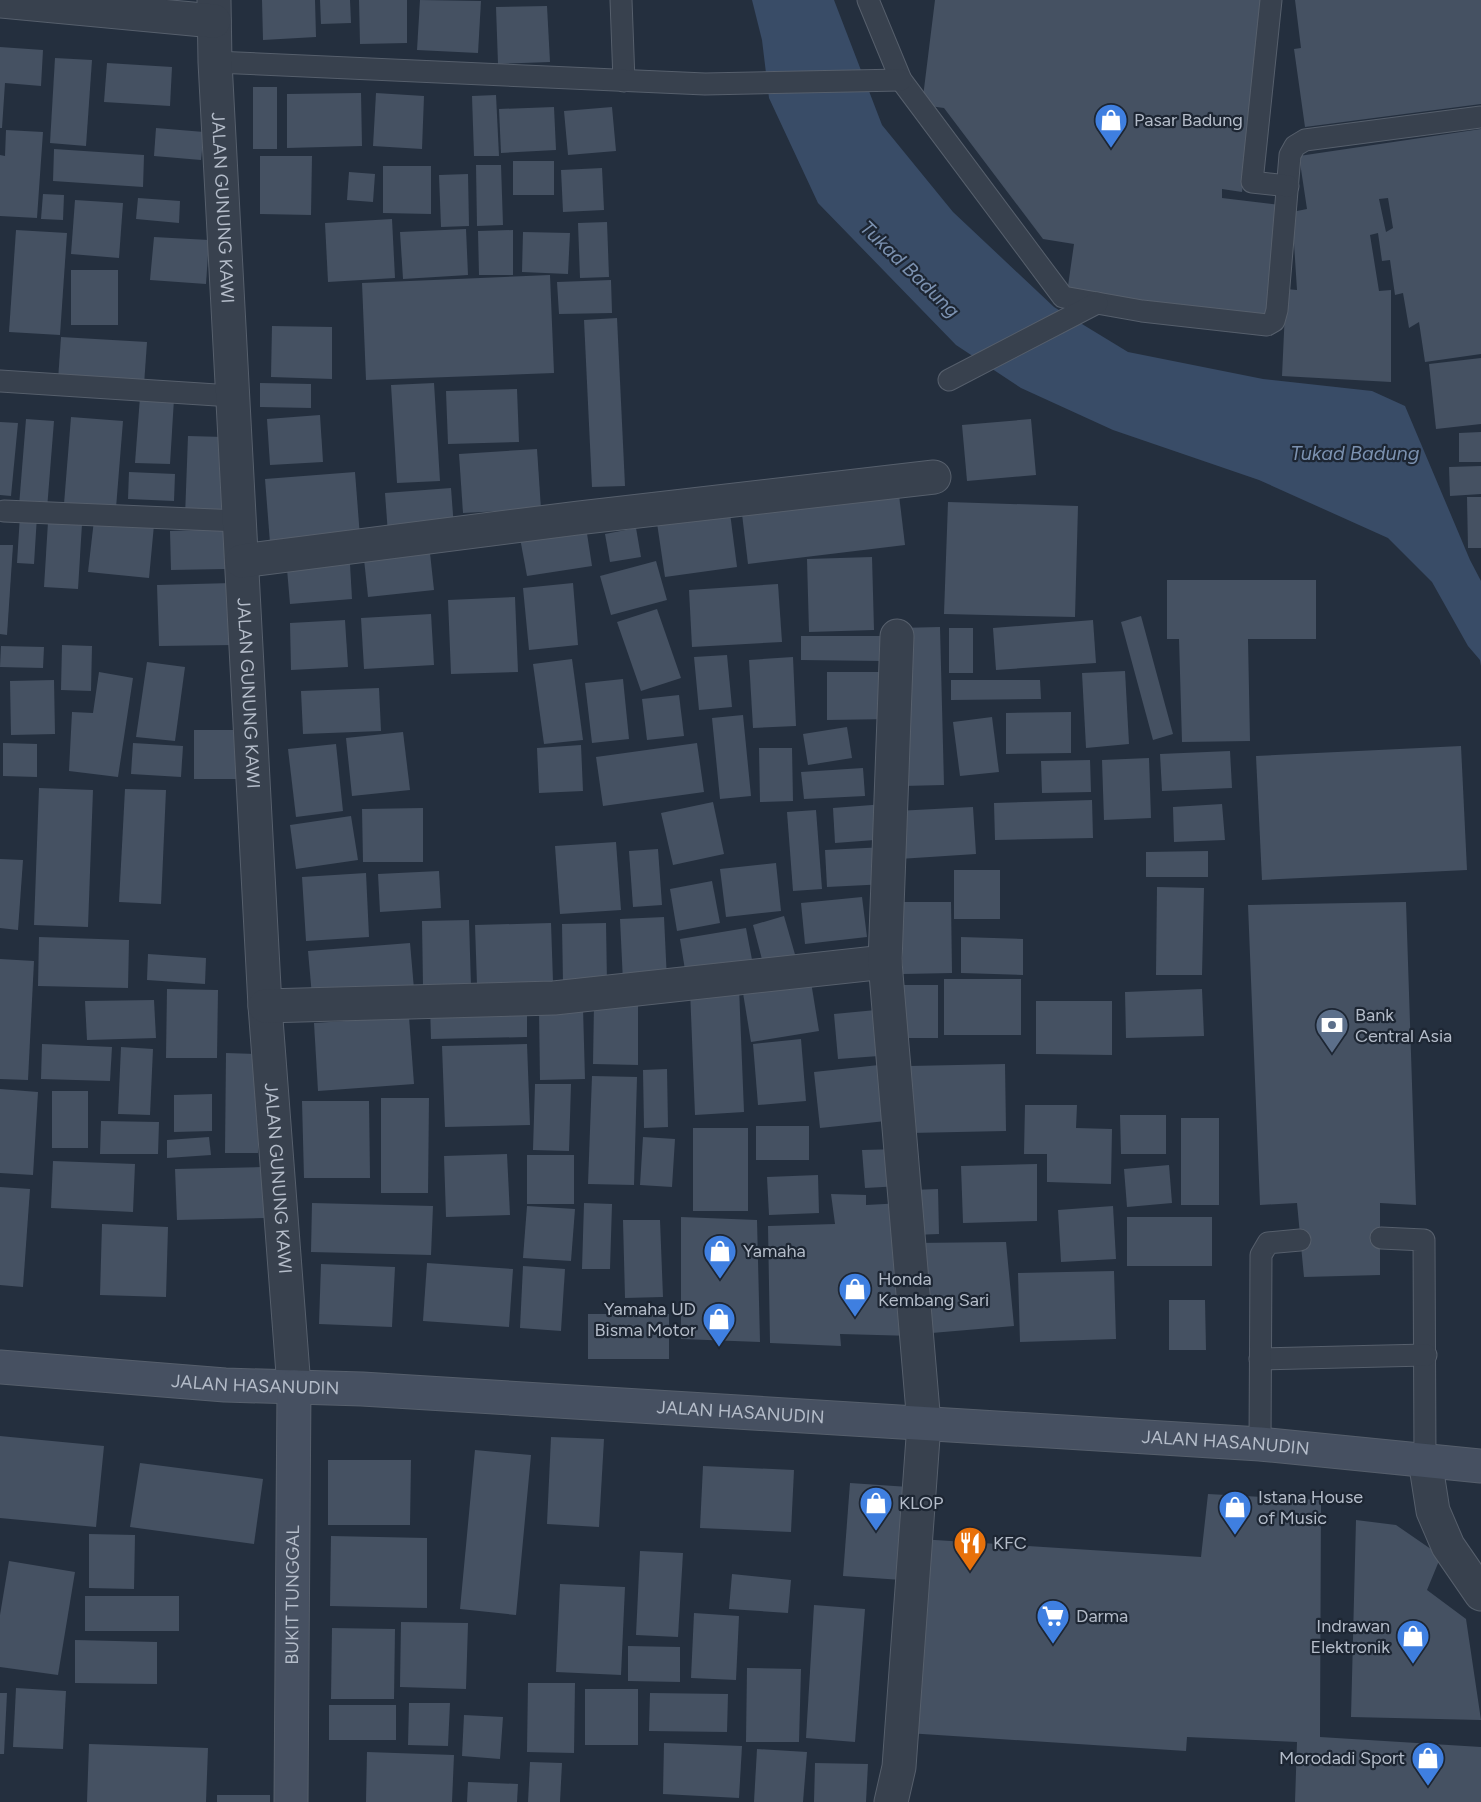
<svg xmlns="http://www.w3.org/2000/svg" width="1481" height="1802" font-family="Figtree,sans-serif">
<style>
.water{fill:#394c67}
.building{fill:#455162;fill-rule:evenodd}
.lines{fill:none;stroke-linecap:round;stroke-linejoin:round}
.lane-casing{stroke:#565f6c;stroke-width:23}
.street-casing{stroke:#565f6c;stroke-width:35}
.secondary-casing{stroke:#565f6c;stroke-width:35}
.lane{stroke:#38414e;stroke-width:21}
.street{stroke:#38414e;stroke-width:33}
.secondary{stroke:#465061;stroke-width:33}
.labels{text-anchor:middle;stroke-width:4.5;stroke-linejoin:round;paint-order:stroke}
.poi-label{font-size:18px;fill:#b4bcc9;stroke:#1d2633;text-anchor:start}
.street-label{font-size:18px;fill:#b4bcc9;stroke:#1d2633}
.water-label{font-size:20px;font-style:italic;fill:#7c92b1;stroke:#1d2633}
</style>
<rect width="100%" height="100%" fill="#242f3e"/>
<path class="water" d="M752 0H834L882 125 953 212 1054 307 1128 352 1263 379 1372 391 1405 406 1470 560 1481 581V666L1480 660 1468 646 1432 582 1388 538 1259 480 1113 430 1021 388 956 345 818 203 769 98 762 40Z"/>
<g class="building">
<path d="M262 0H315L316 37 263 40Z"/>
<path d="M320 0H350L351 23 321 24Z"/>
<path d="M359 0H407V43L360 44Z"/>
<path d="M420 0 481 1 478 53 417 50Z"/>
<path d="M935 0H1267L1242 192 1222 189V198L1280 205 1265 319 1067 293 1074 244 1043 239 944 108 922 105Z"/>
<path d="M1295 0H1481V104L1305 127 1294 49 1301 48Z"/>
<path d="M547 6 550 62 498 64 496 7Z"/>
<path d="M0 47 43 50 41 86 5 83 2 128H0Z"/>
<path d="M55 58 92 60 86 146 50 143Z"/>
<path d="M107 63 172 67 170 106 104 102Z"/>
<rect x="253" y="87" width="24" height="62"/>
<path d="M361 93 362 146 287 148V94Z"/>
<path d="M376 93 424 96 422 149 373 146Z"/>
<path d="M496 95 499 156H474L472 96Z"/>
<path d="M554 107 556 150 501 153 499 109Z"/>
<path d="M612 107 616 151 568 155 564 111Z"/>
<path d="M156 128 204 132 201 160 154 156Z"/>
<path d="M1481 129V354L1425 362 1419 322 1409 328 1403 293 1395 295 1390 260 1382 261 1378 233 1370 235 1379 291 1391 290V382L1282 376 1286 289 1297 290 1292 212 1307 209 1299 156ZM1388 198 1393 228 1386 232 1379 199Z"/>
<path d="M6 130 43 132 37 218 0 216V155L5 156Z"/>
<path d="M54 149 144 155 143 187 53 181Z"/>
<path d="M260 156H312L311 215 260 214Z"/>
<rect x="513" y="161" width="41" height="34"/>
<path d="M476 165H501L503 225 477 226Z"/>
<path d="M383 166H431V214L383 213Z"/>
<path d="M602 168 604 210 563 212 561 170Z"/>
<path d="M349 172 375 174 373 202 347 200Z"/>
<path d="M468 174 469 226 441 227 439 175Z"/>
<path d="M43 194 64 195 63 220 41 219Z"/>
<path d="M138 198 180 201 179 223 136 219Z"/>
<path d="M75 200 123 203 119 258 71 254Z"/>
<path d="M392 219 395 278 328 282 325 223Z"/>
<path d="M607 222 609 277 580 278 578 223Z"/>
<path d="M466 229 468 275 403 279 400 232Z"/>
<path d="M16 230 67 233 60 335 9 332Z"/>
<path d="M513 230V275H479L478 231Z"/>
<path d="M523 232 570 233 568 274 522 272Z"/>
<path d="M154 237 209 240 206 284 150 280Z"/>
<rect x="71" y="270" width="47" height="55"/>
<path d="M550 275 554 373 366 380 362 283Z"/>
<path d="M611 280 612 313 559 314 557 282Z"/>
<path d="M617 318 625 486 592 487 584 320Z"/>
<path d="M272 326 332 327V379L271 377Z"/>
<path d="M61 337 147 342 144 385 58 380Z"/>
<path d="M1481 358V424L1436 429 1429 364Z"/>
<path d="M260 383 311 384V408L260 407Z"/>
<path d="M434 383 440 481 397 483 391 385Z"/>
<path d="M517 389 519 442 448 444 446 391Z"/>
<path d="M140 397 174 399 170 464 135 463Z"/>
<path d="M320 415 323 462 270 465 267 419Z"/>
<path d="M71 417 123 421 116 508 64 504Z"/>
<path d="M26 419 54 421 47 509 19 506Z"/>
<path d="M1031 419 1036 475 967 481 962 425Z"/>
<path d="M0 422 18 423 11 496 0 495Z"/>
<path d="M1481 432V462H1459V433Z"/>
<path d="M188 436 224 437 221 519 185 517Z"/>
<path d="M537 449 541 509 463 513 459 454Z"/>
<path d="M1481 466V494L1450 496 1449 467Z"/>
<path d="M129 472 175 474 174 501 128 499Z"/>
<path d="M355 472 360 537 270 543 265 479Z"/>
<path d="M451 488 454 528 388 534 385 493Z"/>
<path d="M899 495 905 545 748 564 742 514Z"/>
<path d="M1467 497H1481V548H1468Z"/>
<path d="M948 502 1078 506 1075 617 944 614Z"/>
<path d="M730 513 737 567 665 577 657 523Z"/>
<path d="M20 515 37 516 34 564 17 563Z"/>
<path d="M94 520 154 525 149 578 88 572Z"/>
<path d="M48 522 82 524 78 589 44 587Z"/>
<path d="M586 527 592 566 527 576 520 538Z"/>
<path d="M636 528 641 557 610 562 605 534Z"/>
<path d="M224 529 225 569 171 570 170 531Z"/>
<path d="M0 545H13L7 635 0 634Z"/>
<path d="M430 553 434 590 368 597 364 559Z"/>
<path d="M872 557 874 630 809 632 807 559Z"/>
<path d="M656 561 667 600 611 615 600 576Z"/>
<path d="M350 564 352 599 290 604 287 569Z"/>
<path d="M1167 580H1316V639H1248L1250 741 1182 742 1179 639H1167Z"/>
<path d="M232 583 234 645 159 646 157 585Z"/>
<path d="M573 583 578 645 529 650 523 588Z"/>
<path d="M778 584 782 642 692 647 689 590Z"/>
<path d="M515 597 518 672 451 674 448 600Z"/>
<path d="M657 609 681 678 641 691 617 622Z"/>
<path d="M431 614 434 665 364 669 361 618Z"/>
<path d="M1141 616 1173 734 1153 740 1121 622Z"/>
<path d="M345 620 348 667 291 670 290 623Z"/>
<path d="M1093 620 1096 663 996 670 993 628Z"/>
<path d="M940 627 944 785 903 786 899 628Z"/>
<rect x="949" y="628" width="24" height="45"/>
<path d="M801 636H884V661L801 660Z"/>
<path d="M62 645 92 646 91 691 61 690Z"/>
<path d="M1 646 44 647 43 668 0 667Z"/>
<path d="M727 655 732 707 699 710 694 657Z"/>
<path d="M793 657 796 726 753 728 749 660Z"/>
<path d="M572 659 583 740 544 744 533 664Z"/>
<path d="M147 662 185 667 175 741 136 737Z"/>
<path d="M1125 671 1129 744 1086 748 1082 673Z"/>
<path d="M99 672 133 678 118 777 69 771 72 712 93 713Z"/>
<path d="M827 672H891V719L827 720Z"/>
<path d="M623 679 629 739 592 743 585 683Z"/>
<path d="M54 680 55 734 11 735 10 681Z"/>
<path d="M951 680H1040L1041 699 951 700Z"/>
<path d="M379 688 381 731 303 734 301 691Z"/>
<path d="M679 695 684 736 647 740 642 699Z"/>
<path d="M1071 712V753L1006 754V713Z"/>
<path d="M743 715 751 796 720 799 712 718Z"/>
<path d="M992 717 999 772 960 776 953 722Z"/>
<path d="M847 727 852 758 808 765 803 734Z"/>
<rect x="194" y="730" width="50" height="49"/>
<path d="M403 732 410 790 352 796 346 738Z"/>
<path d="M3 743 37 744V777L3 776Z"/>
<path d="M133 743 183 746 181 777 131 774Z"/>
<path d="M697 743 704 792 603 806 596 757Z"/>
<path d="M336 744 343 811 296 817 288 749Z"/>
<path d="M581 745 583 791 539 793 537 748Z"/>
<path d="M1461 746 1467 870 1262 880 1256 756Z"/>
<path d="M759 748H792L793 801 760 802Z"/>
<path d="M1230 751 1232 788 1162 791 1160 754Z"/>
<path d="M1149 758 1151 818 1104 820 1102 760Z"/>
<path d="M1090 760 1091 792 1042 793 1041 761Z"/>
<path d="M863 768 865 796 804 799 801 772Z"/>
<path d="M39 788 93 790 88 927 34 925Z"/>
<path d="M125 789 166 790 161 904 119 902Z"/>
<path d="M1092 800 1093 838 995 840 994 803Z"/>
<path d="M713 802 724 854 673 865 661 813Z"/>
<path d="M885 804 888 839 835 843 833 808Z"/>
<path d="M1222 804 1225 840 1174 842 1173 807Z"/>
<path d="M973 807 976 854 899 859 896 811Z"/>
<path d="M423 808V862H363L362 809Z"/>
<path d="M816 810 822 889 793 891 787 812Z"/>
<path d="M351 816 358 860 296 869 290 825Z"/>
<path d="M616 842 621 910 560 914 555 846Z"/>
<path d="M886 847 887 884 827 887 825 850Z"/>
<path d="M658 849 662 905 633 907 629 851Z"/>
<path d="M1208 851V877H1146V852Z"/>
<path d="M0 859 23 860 18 930 0 928Z"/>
<path d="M776 863 781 911 726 917 720 869Z"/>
<rect x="954" y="870" width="46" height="49"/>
<path d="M439 871 441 908 380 912 378 874Z"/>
<path d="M366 873 369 937 306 941 302 877Z"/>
<path d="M712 881 720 923 677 931 670 889Z"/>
<path d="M1157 887 1204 888 1202 975H1156Z"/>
<path d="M862 897 867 937 805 944 801 903Z"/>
<path d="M902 902H951L952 973 903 974Z"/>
<path d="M1406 902 1416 1205 1380 1203V1275L1304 1277 1297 1203 1260 1205 1248 905Z"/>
<path d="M784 916 796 958 764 967 753 925Z"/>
<path d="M664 917 667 981 623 982 620 919Z"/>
<path d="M469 920 471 987H423L422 921Z"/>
<path d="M551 923 553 982 477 985 475 925Z"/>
<path d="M606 923 607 984H563L562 924Z"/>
<path d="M746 928 753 965 686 976 680 939Z"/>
<path d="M39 937 129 940 128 988 38 986Z"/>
<path d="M961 937 1023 939V975L961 973Z"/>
<path d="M410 943 414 989 312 996 308 951Z"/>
<path d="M148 954 206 958 205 984 147 980Z"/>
<path d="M0 959 34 961 28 1080 0 1079Z"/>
<rect x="944" y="979" width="77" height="56"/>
<path d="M811 982 819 1031 751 1042 743 993Z"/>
<rect x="896" y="985" width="42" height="53"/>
<path d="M739 987 744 1112 695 1115 690 989Z"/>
<path d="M167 989 218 990 217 1058H166Z"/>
<path d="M1202 989 1204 1036 1126 1038 1125 992Z"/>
<path d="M154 1000 156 1038 87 1040 85 1001Z"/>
<path d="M1036 1001H1112V1055L1036 1054Z"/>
<path d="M527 1002V1037L431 1039 430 1005Z"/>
<path d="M594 1004H638V1065L593 1064Z"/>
<path d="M583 1008 585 1079 540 1080 539 1009Z"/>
<path d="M876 1010 879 1056 838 1059 834 1014Z"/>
<path d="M409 1017 414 1084 318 1091 314 1023Z"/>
<path d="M801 1039 806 1101 758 1105 753 1044Z"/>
<path d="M42 1044 112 1047 110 1081 41 1079Z"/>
<path d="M527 1044 530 1125 445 1127 442 1046Z"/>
<path d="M121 1047 153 1049 150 1115 118 1114Z"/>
<path d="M226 1053 259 1054 258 1153H225Z"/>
<path d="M1005 1064 1006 1131 910 1133 909 1066Z"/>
<path d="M879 1065 886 1121 820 1128 814 1072Z"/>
<path d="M667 1069 668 1127 644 1128 643 1070Z"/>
<path d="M592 1076 637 1077 634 1185 588 1184Z"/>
<path d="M535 1084H571L569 1151 533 1150Z"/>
<path d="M0 1089 38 1092 33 1175 0 1173Z"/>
<rect x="52" y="1091" width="36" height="57"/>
<path d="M212 1094V1131L174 1132V1095Z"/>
<path d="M381 1098H429L428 1193H381Z"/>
<path d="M302 1101H369L370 1178H304Z"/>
<path d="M1025 1105H1077L1076 1128 1112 1129 1111 1184 1047 1182V1154H1024Z"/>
<path d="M1120 1115H1166V1154H1121Z"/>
<rect x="1181" y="1118" width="38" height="87"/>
<path d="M101 1121 159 1122 158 1154H100Z"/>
<rect x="756" y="1126" width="53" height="34"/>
<rect x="693" y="1128" width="55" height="83"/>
<path d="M209 1137 211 1155 167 1158V1140Z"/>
<path d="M643 1137 675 1139 672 1187 640 1185Z"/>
<path d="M899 1149 901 1186 865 1188 862 1150Z"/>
<path d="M507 1154 510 1215 446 1217 444 1156Z"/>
<rect x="527" y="1155" width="47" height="49"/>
<path d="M53 1161 135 1164 133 1212 51 1208Z"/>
<path d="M1037 1164V1221L963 1223 961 1166Z"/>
<path d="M1169 1165 1172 1203 1127 1207 1124 1169Z"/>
<path d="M263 1167 264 1218 177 1220 175 1169Z"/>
<path d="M818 1175 819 1213 769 1215 767 1177Z"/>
<path d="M0 1187 30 1189 23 1287 0 1285Z"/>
<path d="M938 1189 939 1234 913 1235 912 1190Z"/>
<path d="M831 1194 866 1195V1205L903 1203 914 1336 840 1334 841 1346 770 1343 768 1226 835 1224Z"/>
<path d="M312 1203 433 1206 431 1255 311 1252Z"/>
<path d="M584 1203 612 1204 610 1269H582Z"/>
<path d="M527 1206 575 1209 571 1261 523 1258Z"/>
<path d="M1113 1206 1116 1259 1061 1262 1058 1210Z"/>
<path d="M681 1217 757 1220 760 1342 681 1339Z"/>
<rect x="1127" y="1217" width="85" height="49"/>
<path d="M623 1220H660L663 1297 625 1298Z"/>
<path d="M102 1224 168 1227 166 1297 100 1295Z"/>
<path d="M1006 1242 1014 1326 920 1334 914 1243Z"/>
<path d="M427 1263 513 1269 509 1327 423 1321Z"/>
<path d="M321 1264 395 1267 392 1327 319 1324Z"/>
<path d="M523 1266 565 1269 561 1331 520 1328Z"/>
<path d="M1114 1271 1116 1339 1020 1342 1018 1273Z"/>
<path d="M1169 1300H1205L1206 1350H1169Z"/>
<rect x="588" y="1314" width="81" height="45"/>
<path d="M0 1436 104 1446 96 1527 0 1518Z"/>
<path d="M551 1437 604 1439 599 1527 547 1524Z"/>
<path d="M475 1450 531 1455 516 1615 460 1609Z"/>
<path d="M328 1460H411L410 1525H328Z"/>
<path d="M140 1463 263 1479 254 1544 130 1527Z"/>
<path d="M703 1466 794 1470 791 1532 700 1528Z"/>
<path d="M850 1483 909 1487 902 1580 843 1576Z"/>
<path d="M1208 1494 1321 1500 1320 1737 1481 1747V1802H1295L1297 1742 1187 1737 1186 1751 907 1733 919 1539 1201 1557Z"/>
<path d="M1356 1520 1396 1525 1441 1556 1427 1590 1466 1619 1481 1720 1351 1717Z"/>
<path d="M89 1534 135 1535 134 1589 89 1588Z"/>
<path d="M331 1536 427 1538V1608L330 1606Z"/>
<path d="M640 1551 683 1553 678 1637 636 1635Z"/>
<path d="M9 1561 75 1572 58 1675 0 1667V1615Z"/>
<path d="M732 1574 791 1580 788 1613 729 1609Z"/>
<path d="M560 1584 625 1587 621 1675 556 1672Z"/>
<rect x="85" y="1596" width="94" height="35"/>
<path d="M814 1605 865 1609 855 1742 806 1738Z"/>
<path d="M694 1613 739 1616 736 1680 691 1678Z"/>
<path d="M401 1622 468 1623 466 1689 400 1687Z"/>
<path d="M332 1628 395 1629 394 1699H331Z"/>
<path d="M75 1640 157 1642V1684L75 1683Z"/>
<path d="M628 1646 680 1647V1682L628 1681Z"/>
<path d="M747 1668 801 1669 799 1742H746Z"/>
<path d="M528 1683H575L574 1753 527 1752Z"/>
<path d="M16 1688 66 1691 63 1749 13 1747Z"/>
<rect x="585" y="1689" width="53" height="56"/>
<path d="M0 1693H7L4 1754H0Z"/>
<path d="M650 1693 728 1694 727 1732 649 1731Z"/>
<path d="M409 1703H450L448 1746 408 1745Z"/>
<rect x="329" y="1705" width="67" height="35"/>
<path d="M464 1715 503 1717 500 1759 462 1756Z"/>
<path d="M664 1743 742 1746 739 1798 663 1794Z"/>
<path d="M89 1744 208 1748 206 1802H87Z"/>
<path d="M757 1749 807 1752 803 1802H754Z"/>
<path d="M367 1752 454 1755 452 1802H366Z"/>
<path d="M530 1762 562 1763 560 1802H528Z"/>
<path d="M815 1763 868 1764 866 1802H814Z"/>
<path d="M468 1782 518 1784 517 1802H467Z"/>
<rect x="217" y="1795" width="53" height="7"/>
</g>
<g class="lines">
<g class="lane-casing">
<g id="lane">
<path d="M621 0 624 81"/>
<path d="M868 0 901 80 1063 297 1142 311 1267 325 1274 321 1277 310 1290 155 1295 146 1305 140 1481 117"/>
<path d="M1271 0 1252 182 1288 186"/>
<path d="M215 62 705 84 901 80"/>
<path d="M949 380 1097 303"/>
<path d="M0 381 232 396"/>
<path d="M4 511 239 521"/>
<path d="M1381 1238 1424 1240 1425 1460"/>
<path d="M1260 1359 1426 1355"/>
<path d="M1260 1444 1261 1255 1268 1243 1300 1240"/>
</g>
</g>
<g class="street-casing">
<g id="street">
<path id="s1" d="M214 0 215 62 265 1006 294 1387"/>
<path d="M0 1 214 21"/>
<path d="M242 561 578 518 934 477"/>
<path d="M265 1006 554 998 885 962"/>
<path d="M1425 1460 1433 1511 1448 1546 1481 1594"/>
<path d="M891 1802 899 1767 924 1424 885 962 897 636"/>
</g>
</g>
<g class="secondary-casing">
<g id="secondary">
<path id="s2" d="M0 1367 225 1385 362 1389 1260 1444 1481 1466"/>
<path id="s3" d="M291 1802 294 1387"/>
</g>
</g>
<use href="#lane" class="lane"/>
<use href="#street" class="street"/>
<use href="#secondary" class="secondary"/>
</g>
<defs>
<g id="shop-pin" transform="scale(1.725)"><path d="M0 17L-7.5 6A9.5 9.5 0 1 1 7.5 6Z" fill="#3f7fe0" stroke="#1d2633"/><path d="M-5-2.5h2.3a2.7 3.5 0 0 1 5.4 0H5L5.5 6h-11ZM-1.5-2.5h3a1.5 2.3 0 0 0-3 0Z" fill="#fff"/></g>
<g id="bank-pin" transform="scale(1.725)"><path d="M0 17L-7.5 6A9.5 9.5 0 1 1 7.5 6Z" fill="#5c6f8a" stroke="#1d2633"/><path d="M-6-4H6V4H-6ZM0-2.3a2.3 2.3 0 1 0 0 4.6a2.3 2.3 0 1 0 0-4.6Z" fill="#fff"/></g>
<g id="restaurant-pin" transform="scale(1.725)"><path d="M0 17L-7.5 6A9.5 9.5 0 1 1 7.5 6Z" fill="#e8710a" stroke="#1d2633"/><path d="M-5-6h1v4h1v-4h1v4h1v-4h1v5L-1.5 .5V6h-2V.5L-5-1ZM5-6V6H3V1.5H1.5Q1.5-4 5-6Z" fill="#fff"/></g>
<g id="supermarket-pin" transform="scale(1.725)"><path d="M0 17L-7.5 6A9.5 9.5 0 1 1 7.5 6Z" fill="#3f7fe0" stroke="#1d2633"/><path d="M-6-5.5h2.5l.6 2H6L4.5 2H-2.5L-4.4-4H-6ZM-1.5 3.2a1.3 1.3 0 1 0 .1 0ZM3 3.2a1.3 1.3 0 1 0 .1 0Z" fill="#fff"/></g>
</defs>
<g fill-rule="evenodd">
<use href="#shop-pin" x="1111" y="120"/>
<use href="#bank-pin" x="1332" y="1025"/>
<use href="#shop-pin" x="720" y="1251"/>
<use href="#shop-pin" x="855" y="1289"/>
<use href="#shop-pin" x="719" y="1319"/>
<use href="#shop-pin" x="876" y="1503"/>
<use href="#shop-pin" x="1235" y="1507"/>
<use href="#restaurant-pin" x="970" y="1543"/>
<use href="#supermarket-pin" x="1053" y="1616"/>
<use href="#shop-pin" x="1413" y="1636"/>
<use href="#shop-pin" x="1428" y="1758"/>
</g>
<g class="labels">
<g class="poi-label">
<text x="1134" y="126">Pasar Badung</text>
<text x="1355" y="1021">Bank<tspan x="1355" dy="21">Central Asia</tspan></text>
<text x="743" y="1257">Yamaha</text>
<text x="878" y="1285">Honda<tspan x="878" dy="21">Kembang Sari</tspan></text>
<text x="696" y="1315" text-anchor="end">Yamaha UD<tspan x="696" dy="21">Bisma Motor</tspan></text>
<text x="1258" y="1503">Istana House<tspan x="1258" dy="21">of Music</tspan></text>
<text x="899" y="1509">KLOP</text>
<text x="993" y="1549">KFC</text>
<text x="1076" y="1622">Darma</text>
<text x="1390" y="1632" text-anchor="end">Indrawan<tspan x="1390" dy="21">Elektronik</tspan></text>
<text x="1405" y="1764" text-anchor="end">Morodadi Sport</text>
</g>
<g class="street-label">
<text dy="6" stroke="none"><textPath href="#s1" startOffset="208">JALAN GUNUNG KAWI</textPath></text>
<text dy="6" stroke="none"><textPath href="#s1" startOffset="694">JALAN GUNUNG KAWI</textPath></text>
<text dy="6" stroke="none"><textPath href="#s1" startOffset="1180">JALAN GUNUNG KAWI</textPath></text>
<text dy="6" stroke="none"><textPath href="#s2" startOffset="256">JALAN HASANUDIN</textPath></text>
<text dy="6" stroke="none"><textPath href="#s2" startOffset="742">JALAN HASANUDIN</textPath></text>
<text dy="6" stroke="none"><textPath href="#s2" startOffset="1228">JALAN HASANUDIN</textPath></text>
<text dy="6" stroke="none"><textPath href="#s3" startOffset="207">BUKIT TUNGGAL</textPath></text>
</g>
<g class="water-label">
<text transform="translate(910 269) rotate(44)" y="7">Tukad Badung</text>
<text x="1355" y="460">Tukad Badung</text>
</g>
</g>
</svg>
